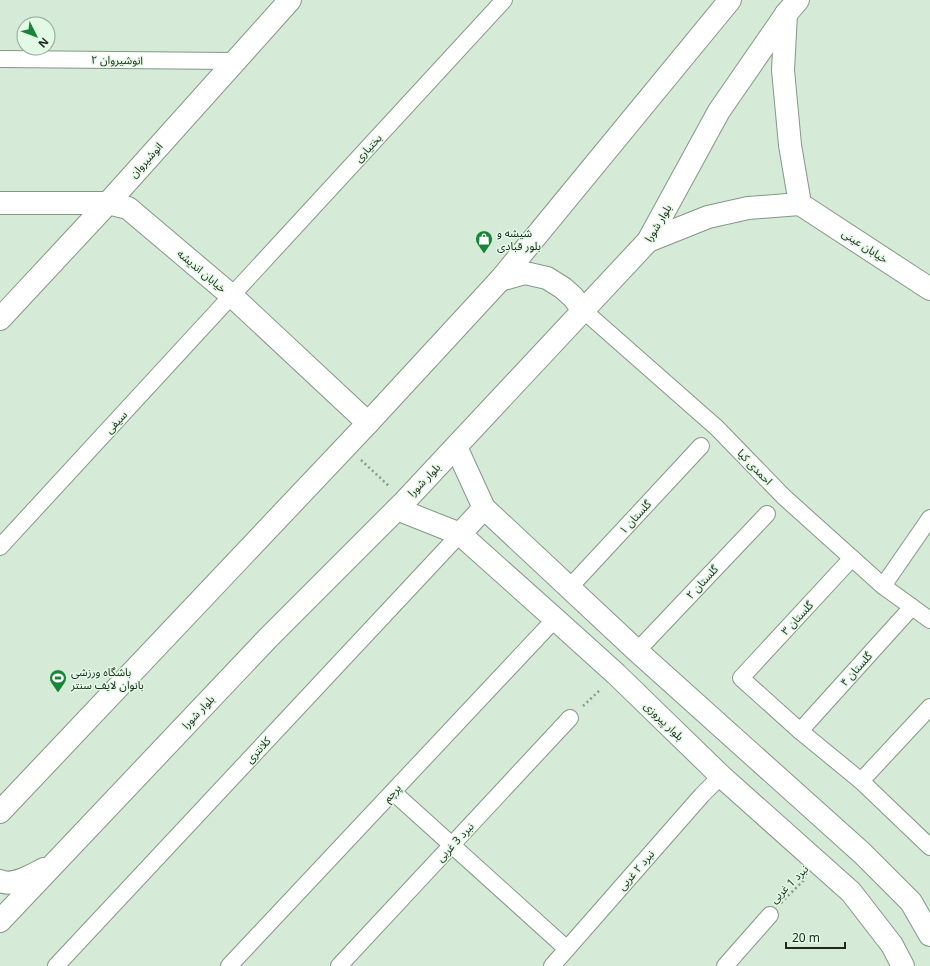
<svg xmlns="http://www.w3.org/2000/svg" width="930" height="966" font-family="Georgia,'Noto Sans Arabic',serif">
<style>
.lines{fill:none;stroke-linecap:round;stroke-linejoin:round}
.street-casing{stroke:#839885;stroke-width:18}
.secondary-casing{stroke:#839885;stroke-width:24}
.path{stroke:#88998a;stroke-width:2.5;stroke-dasharray:2 3;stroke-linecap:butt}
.street{stroke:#fff;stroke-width:16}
.secondary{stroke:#fff;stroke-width:22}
.labels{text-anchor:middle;stroke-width:3;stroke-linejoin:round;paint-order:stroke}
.street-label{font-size:11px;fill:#1f2820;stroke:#e2f9e4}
.poi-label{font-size:11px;fill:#1f2820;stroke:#e2f9e4;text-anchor:start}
</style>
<rect width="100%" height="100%" fill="#d5ebd7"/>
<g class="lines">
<g class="street-casing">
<g id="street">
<path d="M0 59 234 61"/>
<path d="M583 310 717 428 784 497 883 586 930 620"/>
<path d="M0 547 504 0"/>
<path d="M852 558 741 678 800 731 861 781 930 847"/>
<path d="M883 586 930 518"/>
<path d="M569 588 701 446"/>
<path d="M637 651 767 514"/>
<path d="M800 731 912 607"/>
<path d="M861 781 930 707"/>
<path d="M393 792 567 949"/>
<path d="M56 966 460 534"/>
<path d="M229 966 555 619"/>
<path d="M339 966 570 718"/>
<path d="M552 966 702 795 721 776"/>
<path d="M725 966 770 915"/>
</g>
</g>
<g class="secondary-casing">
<g id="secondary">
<path d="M786 14 783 70 790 145 800 204"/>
<path d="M0 203H108L128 208 232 296 368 423"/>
<path d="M800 204 930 289"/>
<path d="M648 241 708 217 748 208 800 204"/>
<path d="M500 280 525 273 547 278 563 288 573 297 583 310"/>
<path d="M0 319 108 203 290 0"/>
<path d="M456 447 484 508 637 651 862 853 911 902 930 935"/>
<path d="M397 509 460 534 555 619 616 674 721 776 851 892 892 945 903 966"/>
<path d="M460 534 484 508"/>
<path d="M0 812 368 423 500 280 730 0"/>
<path d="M0 881C14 887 32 875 44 869"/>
<path d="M0 921 268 638 405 501 648 241 719 111 786 14 798 0"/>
</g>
</g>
<g class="path">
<path d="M361 460 390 487"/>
<path d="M583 706 601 689"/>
<path d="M781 903 806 878"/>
</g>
<use href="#street" class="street"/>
<use href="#secondary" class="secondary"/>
</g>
<defs>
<g id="shop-pin" transform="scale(0.9)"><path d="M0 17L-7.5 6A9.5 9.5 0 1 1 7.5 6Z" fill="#1a843a" stroke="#e2f9e4"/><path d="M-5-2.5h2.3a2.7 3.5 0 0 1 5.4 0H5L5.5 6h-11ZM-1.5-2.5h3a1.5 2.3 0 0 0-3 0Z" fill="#fff"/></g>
<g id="stadium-pin" transform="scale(0.9)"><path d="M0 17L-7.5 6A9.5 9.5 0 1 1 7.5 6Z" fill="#1a843a" stroke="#e2f9e4"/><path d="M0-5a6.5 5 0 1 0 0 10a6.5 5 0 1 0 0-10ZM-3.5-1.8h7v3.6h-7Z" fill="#fff"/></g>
</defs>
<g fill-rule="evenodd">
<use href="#shop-pin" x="484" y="239"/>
<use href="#stadium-pin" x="58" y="678"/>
</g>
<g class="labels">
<g class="street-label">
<text transform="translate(117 60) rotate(1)" y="4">انوشیروان ۲</text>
<text transform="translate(368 148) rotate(-47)" y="4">بختیاری</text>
<text transform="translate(146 160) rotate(-48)" y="4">انوشیروان</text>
<text transform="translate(658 223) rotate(-59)" y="4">بلوار شورا</text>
<text transform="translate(865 246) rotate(33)" y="4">خیابان عینی</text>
<text transform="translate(202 271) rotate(40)" y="4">خیابان اندیشه</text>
<text transform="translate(116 422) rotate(-47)" y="4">سیفی</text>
<text transform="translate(755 467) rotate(46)" y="4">احمدی کیا</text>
<text transform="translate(424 480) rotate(-46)" y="4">بلوار شورا</text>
<text transform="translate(635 517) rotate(-47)" y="4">گلستان ۱</text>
<text transform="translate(702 582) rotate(-47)" y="4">گلستان ۲</text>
<text transform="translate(797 618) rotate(-47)" y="4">گلستان ۳</text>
<text transform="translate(856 669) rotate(-48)" y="4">گلستان ۴</text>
<text transform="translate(198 712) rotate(-47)" y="4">بلوار شورا</text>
<text transform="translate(664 721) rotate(44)" y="4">بلوار پیروزی</text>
<text transform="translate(258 750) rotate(-47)" y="4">کلانتری</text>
<text transform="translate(392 793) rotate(-47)" y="4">پرچم</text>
<text transform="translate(455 842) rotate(-47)" y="4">نبرد 3 غربی</text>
<text transform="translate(636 870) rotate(-49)" y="4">نبرد ۲ غربی</text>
<text transform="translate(789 884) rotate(-45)" y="4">نبرد 1 غربی</text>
</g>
<g class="poi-label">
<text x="497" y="237">شیشه و<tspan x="497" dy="13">بلور قبادی</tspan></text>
<text x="71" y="676">باشگاه ورزشی<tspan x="71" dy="13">بانوان لایف سنتر</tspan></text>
</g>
</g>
<g transform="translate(36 36) rotate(132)"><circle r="19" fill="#e2f9e4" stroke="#94a596"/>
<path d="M0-3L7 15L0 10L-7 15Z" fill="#1a843a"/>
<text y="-6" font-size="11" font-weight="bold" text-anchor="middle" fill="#1f2820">N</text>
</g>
<path d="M786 942v6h59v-6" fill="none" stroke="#1f2820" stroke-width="2"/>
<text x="792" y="942" font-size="12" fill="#1f2820" stroke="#e2f9e4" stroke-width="3" paint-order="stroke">20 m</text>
</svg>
